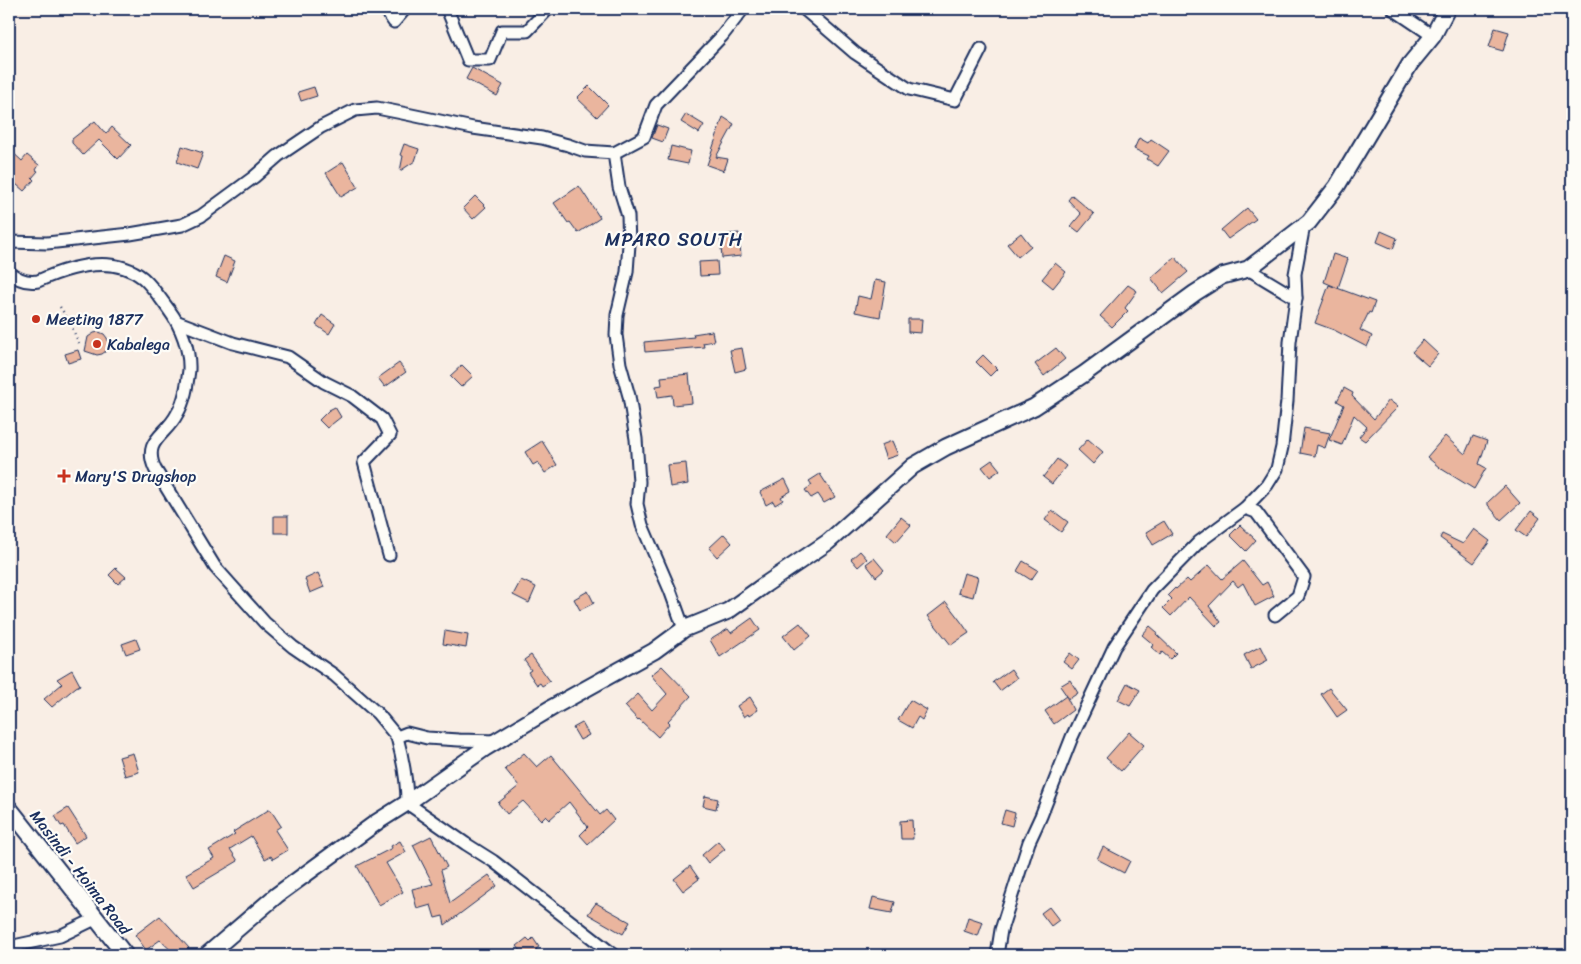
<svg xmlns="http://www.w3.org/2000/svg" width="1581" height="964" font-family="Sriracha,sans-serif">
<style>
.building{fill:#eab59e;stroke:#1b2f5e}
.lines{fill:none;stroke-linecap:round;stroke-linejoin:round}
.street-casing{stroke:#1b2f5e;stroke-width:15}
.secondary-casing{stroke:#1b2f5e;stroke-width:19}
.path{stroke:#1b2f5e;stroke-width:2.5;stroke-dasharray:1 4;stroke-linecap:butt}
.street{stroke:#fdfcf7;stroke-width:11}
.secondary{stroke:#fdfcf7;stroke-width:15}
.poi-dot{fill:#c8321e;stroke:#fdfcf7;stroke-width:2}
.labels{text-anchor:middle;stroke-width:4.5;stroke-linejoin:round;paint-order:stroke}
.poi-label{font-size:16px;fill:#1b2f5e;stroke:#fdfcf7;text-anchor:start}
.street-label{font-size:16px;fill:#1b2f5e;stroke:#fdfcf7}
.quarter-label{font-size:19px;letter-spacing:1px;fill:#1b2f5e;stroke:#fdfcf7}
</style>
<rect width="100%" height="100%" fill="#f9eee5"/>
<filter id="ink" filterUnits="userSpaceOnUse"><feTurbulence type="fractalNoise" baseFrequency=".02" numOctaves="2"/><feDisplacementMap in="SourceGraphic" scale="10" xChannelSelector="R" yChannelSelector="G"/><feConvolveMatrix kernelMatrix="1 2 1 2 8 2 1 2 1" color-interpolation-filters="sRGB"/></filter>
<g filter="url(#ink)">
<g class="building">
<path d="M1495 28 1509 32 1503 51 1489 47Z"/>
<path d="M472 68 503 85 497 96 466 79Z"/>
<path d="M589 86 608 105 597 117 577 98Z"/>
<path d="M314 87 317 96 301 101 298 92Z"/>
<path d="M686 114 704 125 699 133 681 122Z"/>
<path d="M723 117 734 124 716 157 728 159 724 171 707 165Z"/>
<path d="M95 121 106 134 112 127 131 145 118 159 99 140 83 155 72 143V139Z"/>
<path d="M657 125 668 129 663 142 652 138Z"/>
<path d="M1139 138 1148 143 1151 139 1169 151 1158 166 1147 159 1149 156 1134 149Z"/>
<path d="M404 144 419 149 415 161 400 171 403 156 400 155Z"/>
<path d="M182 146 203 153 197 169 177 162Z"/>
<path d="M671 146 691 151 688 164 668 160Z"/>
<path d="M9 149 22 161 27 155 39 165 36 170 38 171 32 178 34 180 24 191 9 178Z"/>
<path d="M343 162 358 187 341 197 326 173Z"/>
<path d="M579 186 600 218 578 233 570 222 568 223 554 203Z"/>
<path d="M1072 195 1094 214 1079 232 1071 226 1081 214 1068 200Z"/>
<path d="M475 196 486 207 473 219 463 208Z"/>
<path d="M1247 208 1256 219 1228 239 1221 230Z"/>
<path d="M1381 231 1397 238 1393 249 1377 242Z"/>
<path d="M739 233 741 256 722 258 720 235Z"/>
<path d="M1021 233 1031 246 1018 257 1007 244Z"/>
<path d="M1333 254 1348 259 1338 288 1324 282Z"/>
<path d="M224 256 235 261 227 282 216 277Z"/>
<path d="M1175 257 1188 272 1163 293 1151 278Z"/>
<path d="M717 261 718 275 700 276 699 262Z"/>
<path d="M1055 263 1066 272 1053 288 1042 279Z"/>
<path d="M875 280 886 282 880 317 855 312 858 296 871 299Z"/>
<path d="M1128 285 1137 291 1125 308 1128 311 1112 327 1100 316Z"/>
<path d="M1329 285 1375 302 1371 313 1369 312 1360 330 1372 336 1367 347 1334 330 1315 323Z"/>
<path d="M322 315 335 324 329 334 316 325Z"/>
<path d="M908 319H922L921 333 908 332Z"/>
<path d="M712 331 714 341 703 343 704 347 645 352 644 342 694 337 693 334Z"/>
<path d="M99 332 104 334 107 338 109 343 106 351 102 354 97 355 85 351 88 337 94 333Z"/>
<path d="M1423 340 1438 354 1428 366 1412 352Z"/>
<path d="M742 348 746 369 735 372 730 350Z"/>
<path d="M1056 348 1065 359 1044 376 1035 364Z"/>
<path d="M78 350 81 359 68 363 65 354Z"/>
<path d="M983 355 997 369 990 376 976 362Z"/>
<path d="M399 363 406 372 385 387 378 378Z"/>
<path d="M462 365 473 376 461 387 450 376Z"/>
<path d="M689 374 692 403 673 405 672 395 658 397 656 386 662 385 661 377Z"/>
<path d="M1344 388 1353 393 1352 396 1374 419 1389 400 1398 407 1365 441 1359 437 1367 427 1354 415 1342 445 1329 440 1344 405 1337 401Z"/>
<path d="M335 407 341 417 327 428 319 420 329 410Z"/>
<path d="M1304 428 1330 433 1325 448 1317 445 1315 456 1300 453Z"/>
<path d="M1445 436 1465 454 1473 436 1487 441 1479 464 1486 468 1474 489 1440 468 1427 457Z"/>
<path d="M1088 439 1103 452 1093 464 1078 450Z"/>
<path d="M542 441 557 465 545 473 538 462 533 465 525 452Z"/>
<path d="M892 441 898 455 886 459 881 445Z"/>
<path d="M1057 459 1066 466 1052 484 1043 477Z"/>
<path d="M992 460 1000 470 990 477 982 467Z"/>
<path d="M686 463 688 484 670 487 667 465Z"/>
<path d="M820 474 835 497 824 503 818 494 811 498 805 490 812 485 809 481Z"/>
<path d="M785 479 791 491 781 497 783 500 775 505 773 501 766 505 760 492Z"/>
<path d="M1505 486 1520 503 1501 520 1488 505V502Z"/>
<path d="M1052 510 1068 522 1061 532 1045 520Z"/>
<path d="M1531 511 1540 518 1526 537 1516 530Z"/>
<rect x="274" y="516" width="14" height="17"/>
<path d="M901 517 911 525 896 542 887 534Z"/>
<path d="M1164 521 1172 534 1153 545 1146 532Z"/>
<path d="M1240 525 1256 540 1246 551 1230 535Z"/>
<path d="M1474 529 1490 541 1474 563 1440 538 1442 534 1463 544Z"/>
<path d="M724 534 732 543 717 557 709 548Z"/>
<path d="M860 551 867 559 858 567 851 559Z"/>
<path d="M874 558 884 570 876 577 866 564Z"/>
<path d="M1023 561 1038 570 1031 580 1017 571Z"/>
<path d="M1243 561 1262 585 1267 582 1274 596 1255 606 1243 583 1238 587 1233 581 1209 606 1221 622 1216 626 1189 597 1171 616 1163 608 1172 599 1168 595 1175 588 1176 589 1187 579 1190 582 1209 565 1222 579Z"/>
<path d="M116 568 126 577 118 584 109 575Z"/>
<path d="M318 573 324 587 310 593 305 579Z"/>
<path d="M964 573 978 577 973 597 958 593Z"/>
<path d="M521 580 536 587 529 603 513 595Z"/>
<path d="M588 591 594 603 580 610 574 599Z"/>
<path d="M946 602 962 623 969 633 951 645 928 616Z"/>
<path d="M752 618 760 630 720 657 710 640 728 629 731 633Z"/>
<path d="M800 623 811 636 794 650 783 636Z"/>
<path d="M1150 626 1157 632 1156 634 1176 653 1170 659 1162 652 1160 655 1151 647 1154 645 1142 635Z"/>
<path d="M445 631 468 635 466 648 443 644Z"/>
<path d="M136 639 140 649 126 654 122 644Z"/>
<path d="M1261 646 1268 660 1251 669 1244 655Z"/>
<path d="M1070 653 1079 660 1072 669 1063 662Z"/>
<path d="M531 655 550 681 542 686 540 683 537 685 528 672 531 670 524 660Z"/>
<path d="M662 666 691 696 668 721 670 723 658 737 639 719 638 720 625 706 638 694 652 710 667 694 651 675Z"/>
<path d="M1011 669 1017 678 1000 691 993 682Z"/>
<path d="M72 670 80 685 76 687 52 707 44 699 62 684 57 679Z"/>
<path d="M1070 680 1078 693 1069 699 1060 686Z"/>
<path d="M1127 683 1140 690 1130 706 1118 700Z"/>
<path d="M1329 688 1347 710 1337 717 1321 694Z"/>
<path d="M1066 696 1073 710 1054 724 1045 711Z"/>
<path d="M750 697 758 710 749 716 748 714 744 717 737 706Z"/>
<path d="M910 700 927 710 922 720 918 717 912 728 898 720Z"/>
<path d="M582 723 589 735 580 740 573 728Z"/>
<path d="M1129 732 1144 745 1121 771 1106 758Z"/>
<path d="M133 753 139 772 125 776 119 757Z"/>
<path d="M524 753 537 767 551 755 600 815 606 810 614 820 588 844 580 835 588 827 569 802 549 820 545 816 541 820 523 801 507 814 498 803 519 786 505 769Z"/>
<path d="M705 796 718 799 716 809 703 806Z"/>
<path d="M68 808 86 836 75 843 64 825 61 826 55 816Z"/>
<path d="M270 809 281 826 275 830 288 850 273 859 271 856 265 859 251 836 230 849 238 861 194 887 186 874 214 858 209 850 235 834 233 832Z"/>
<path d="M1005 810 1015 813 1012 826 1001 823Z"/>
<path d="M912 820 913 839H901L900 821Z"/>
<path d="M431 836 447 867 441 870 450 903 489 875 497 886 445 925 443 916 435 918 431 905 417 909 412 889 433 884 413 845Z"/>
<path d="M400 841 406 852 386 863 403 892 379 905 357 866 392 848 391 846Z"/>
<path d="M718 841 725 849 708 863 702 855Z"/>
<path d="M1103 847 1130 861 1124 873 1097 859Z"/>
<path d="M690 866 699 879 683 891 674 879Z"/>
<path d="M873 897 895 902 892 913 870 909Z"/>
<path d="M596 903 630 922 623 934 588 914Z"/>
<path d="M1049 907 1059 920 1051 926 1041 913Z"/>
<path d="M160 916 189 948 181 955H176L160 940 146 950 135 935Z"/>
<path d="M968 917 983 922 978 936 964 931Z"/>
<path d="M527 938 530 941 533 938 539 947 536 949 541 955H524L517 946Z"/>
</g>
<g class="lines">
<g class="street-casing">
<g id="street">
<path d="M385 9 394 22 405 9"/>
<path d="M447 9 468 60H490L502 31H527L548 9"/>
<path d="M804 9 855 53 909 89 955 100 981 49"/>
<path d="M1393 9 1433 36"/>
<path d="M614 153 644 137 656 105 722 36 743 9"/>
<path d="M9 242 47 243 130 234 182 225 201 216 254 177 278 156 321 127 355 110 377 108 402 113 473 128 542 138 568 145 585 151 614 153 619 187 628 216 629 244 627 272 617 315 616 335 620 364 629 396 636 439 639 482 637 504 642 525 670 590 684 629"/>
<path d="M9 272C17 279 27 283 38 281 69 267 113 254 143 278 153 287 161 299 169 310 181 326 190 350 189 370 187 385 185 401 177 414 166 436 142 440 155 469L215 567 265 623 293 647 334 675 378 714 397 737 407 733 427 738 459 740 497 741"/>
<path d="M1296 298 1295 274 1304 225"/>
<path d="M178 322 233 343 288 357 324 382 352 396 382 419 390 435 364 462 389 555"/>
<path d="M1245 508 1256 512 1304 577 1298 596 1275 615"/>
<path d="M397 737C403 759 407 781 407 803L466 844 493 861 614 955"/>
<path d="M9 947 60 936 97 918"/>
<path d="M997 955 1001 930 1029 842 1041 816 1072 737 1114 647 1152 590 1199 542 1245 508 1267 485 1277 469 1282 447 1287 401 1290 342 1296 298 1248 269"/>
</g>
</g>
<g class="secondary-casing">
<g id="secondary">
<path d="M9 808 125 955"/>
<path d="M207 955 277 895 377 822 407 803 485 748 553 707 654 651 684 629 728 611 763 586 828 542 913 466 946 447 1034 407 1084 374 1195 293 1222 276 1248 269 1309 222 1337 186 1410 64 1433 36 1447 9"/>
</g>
</g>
<path class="path" d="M60 307 68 319 79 343"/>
<use href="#street" class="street"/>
<use href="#secondary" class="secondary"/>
</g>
</g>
<g class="poi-dot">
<circle cx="36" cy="319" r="5"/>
<circle cx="97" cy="344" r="5"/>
<path d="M61.5 468.5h5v5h5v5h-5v5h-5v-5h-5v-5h5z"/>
</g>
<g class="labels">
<g class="poi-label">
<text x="46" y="325">Meeting 1877</text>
<text x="107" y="350">Kabalega</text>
<text x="75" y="482">Mary'S Drugshop</text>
</g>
<g class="street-label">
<text transform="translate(81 872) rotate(52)" y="6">Masindi - Hoima Road</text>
</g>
<g class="quarter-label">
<text x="674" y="246">MPARO SOUTH</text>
</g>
</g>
<rect width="1581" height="964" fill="none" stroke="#fdfcf7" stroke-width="30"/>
<rect x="15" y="15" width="1551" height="934" fill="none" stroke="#1b2f5e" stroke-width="2" filter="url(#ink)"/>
</svg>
